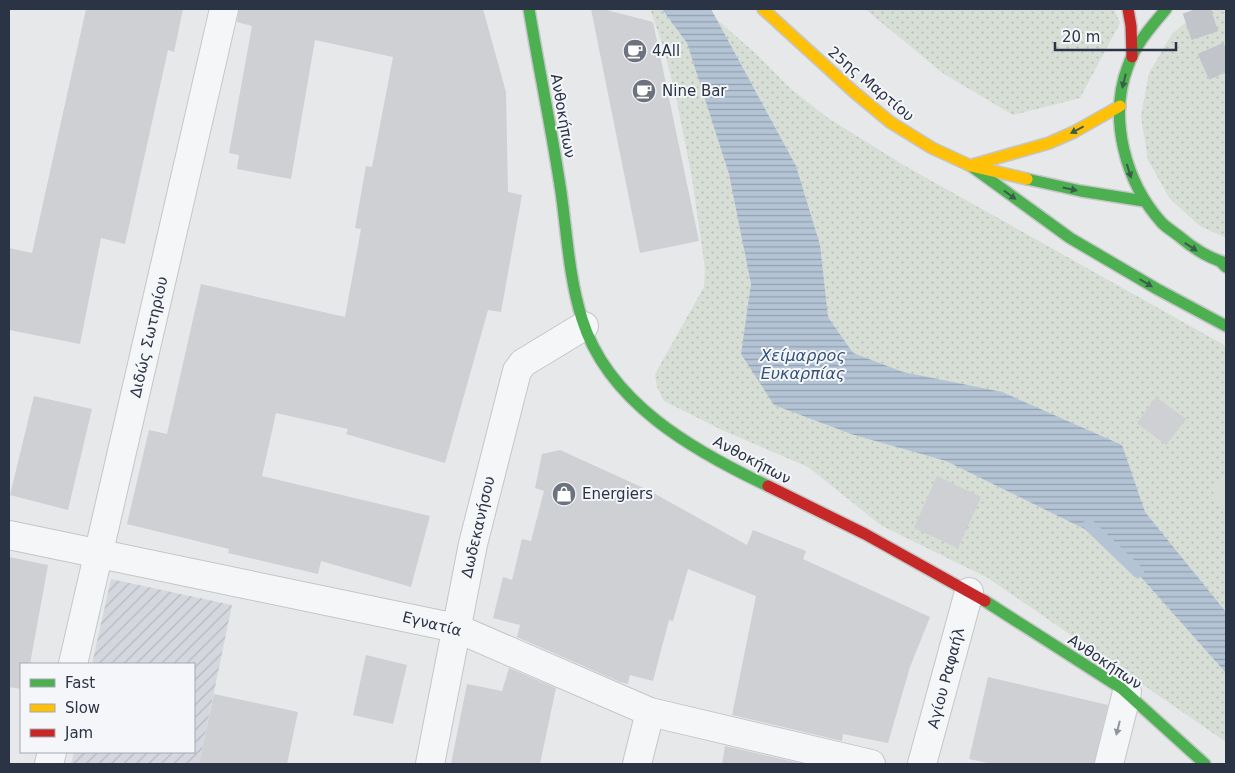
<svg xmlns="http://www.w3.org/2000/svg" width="1235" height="773" font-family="'DejaVu Sans',sans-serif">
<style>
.industrial{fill:url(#industrial-furrows)}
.grass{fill:url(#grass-dots)}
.garden{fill:#d6ded6}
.water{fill:url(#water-rules)}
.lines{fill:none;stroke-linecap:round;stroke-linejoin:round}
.stream{stroke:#b4c4d5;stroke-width:12}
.building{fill:#ced0d3}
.highway-tunnel{stroke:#c1c4c9;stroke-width:28;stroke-dasharray:28 14;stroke-linecap:butt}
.street-casing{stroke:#c4c6c8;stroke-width:30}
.fast-casing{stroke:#c4c6c8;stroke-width:14}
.slow-casing{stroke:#c4c6c8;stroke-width:14}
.jam-casing{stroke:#c4c6c8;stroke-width:14}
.street{stroke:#f5f6f7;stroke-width:28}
.fast{stroke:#4caf50;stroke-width:11}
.slow{stroke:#ffc107;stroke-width:11}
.jam{stroke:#c62828;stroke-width:11}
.oneway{fill:#375f49}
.oneway2{fill:#90959e}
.labels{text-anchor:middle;stroke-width:4;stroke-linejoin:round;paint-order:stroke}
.poi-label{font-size:15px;fill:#2b3445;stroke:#f4f6f9;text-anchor:start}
.street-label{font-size:15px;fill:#2b3445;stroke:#f4f6f9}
.water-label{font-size:16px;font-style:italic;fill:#34527a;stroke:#f4f6f9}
</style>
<defs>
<pattern id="industrial-furrows" width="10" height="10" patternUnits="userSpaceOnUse" patternTransform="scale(1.25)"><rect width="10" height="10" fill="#d4d7dd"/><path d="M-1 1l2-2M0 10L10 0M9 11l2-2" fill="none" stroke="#b6b9bf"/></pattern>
<pattern id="grass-dots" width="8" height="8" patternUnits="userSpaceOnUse" patternTransform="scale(1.25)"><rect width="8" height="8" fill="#d6ded6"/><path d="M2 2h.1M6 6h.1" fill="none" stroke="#b8bfb9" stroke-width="1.8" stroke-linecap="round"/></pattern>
<pattern id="water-rules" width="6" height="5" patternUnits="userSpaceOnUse" patternTransform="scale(1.25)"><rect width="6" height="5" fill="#b4c4d5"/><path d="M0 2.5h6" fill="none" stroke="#93a0af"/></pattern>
</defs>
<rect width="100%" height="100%" fill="#e6e8ea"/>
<path class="industrial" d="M111 579 232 605 199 764H71L74 752H194V664H92Z"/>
<g class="grass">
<path d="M650 9H705L756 54 791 89 828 118 905 166 1226 346V742L988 578 882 526 808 467 722 430 664 401 657 387 655 374 704 287 705 269 692 178 677 102 664 49Z"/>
<path d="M865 9H1114L1120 23 1080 98 1013 115 944 74Z"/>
<path d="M1202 9H1226V238L1200 226 1170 199 1148 160 1141 116 1149 73 1172 34Z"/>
</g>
<path class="garden" d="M1226 477V518L1210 485Z"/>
<path class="water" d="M662 9H711L796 166 820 245 828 317 853 353 903 372 1002 392 1122 445 1145 512 1226 612V673L1109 541 946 461 851 434 774 405 741 354 751 284 729 174 687 43Z"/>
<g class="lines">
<path class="stream" d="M1089 525 1138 572"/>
</g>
<g class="building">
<path d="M86 9H183L174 52 168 50 125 244 101 238 80 344 9 330V248L32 253Z"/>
<path d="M239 9H483L506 92 508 192 522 195 501 312 488 310 445 463 346 434 348 429 276 413 262 476 430 516 411 587 321 561 318 574 228 553 229 549 127 524 149 430 167 434 201 284 345 317 361 229 355 228 366 166 372 167 393 57 315 40 291 179 237 169 239 155 229 153 252 26 237 22Z"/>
<path d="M591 9H603L653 22 699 241 640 253Z"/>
<path d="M34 396 92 409 68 510 10 495Z"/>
<path d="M1156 397 1186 419 1166 445 1137 423Z"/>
<path d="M560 450 648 490 747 545 753 530 806 551 803 559 930 617 910 667 888 743 843 734 842 741 732 715 756 596 688 569 673 621 669 620 653 681 630 675 628 684 620 682 517 637 520 625 493 618 503 577 512 580 522 539 531 541 544 491 535 488 542 454Z"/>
<path d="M937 476 981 497 958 548 914 528Z"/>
<path d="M9 557 48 565 30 664H21V689L9 687Z"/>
<path d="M366 655 407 665 393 724 353 715Z"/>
<path d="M509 668 556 688 540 764H451L467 684 502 691Z"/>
<path d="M988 677 1108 705 1094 764H993L969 759Z"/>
<path d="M214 694 298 712 287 764H199Z"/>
<path d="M725 746 804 764H722Z"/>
</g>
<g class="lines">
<path class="highway-tunnel" d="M1196 9 1205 36 1226 83"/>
<g class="street-casing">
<g id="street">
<path d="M9 535 456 628 650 712 871 764"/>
<path d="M73 664 224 9"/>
<path d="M49 764 52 752"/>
<path d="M430 764 473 544 517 371 523 363 584 326"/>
<path d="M637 764 650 712"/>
<path d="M922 764 969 592"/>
<path d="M1109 764 1127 692"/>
</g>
</g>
<g class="fast-casing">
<g id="fast">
<path d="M529 9C539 70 552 131 561 192 567 234 569 278 582 319 608 403 694 451 768 486"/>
<path d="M1166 9C1151 27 1136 43 1128 66 1108 118 1125 182 1162 223 1167 228 1174 232 1180 237 1194 249 1208 258 1226 263"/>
<path d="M971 166 1070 238 1157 289 1226 326"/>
<path d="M1027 179 1081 191 1144 201"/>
<path d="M1221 262 1226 267"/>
<path d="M985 601 1121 688 1205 764"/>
</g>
</g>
<g class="slow-casing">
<g id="slow">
<path d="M763 9 854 92 890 122 932 148 971 166 1027 179"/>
<path d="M972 165 1049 143 1074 132 1120 106"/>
</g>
</g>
<g class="jam-casing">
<g id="jam">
<path d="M1128 9 1131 26 1132 57"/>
<path d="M768 486 865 534 985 601"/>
</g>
</g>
<use href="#street" class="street"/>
<use href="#fast" class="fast"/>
<use href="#slow" class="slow"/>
<use href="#jam" class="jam"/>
</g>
<defs><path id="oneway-solid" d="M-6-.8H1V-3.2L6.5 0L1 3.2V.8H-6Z" transform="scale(1.25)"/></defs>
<g class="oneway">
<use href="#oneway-solid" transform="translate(1124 81) rotate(104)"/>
<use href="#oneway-solid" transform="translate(1077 130) rotate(152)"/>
<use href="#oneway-solid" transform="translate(1129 171) rotate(72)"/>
<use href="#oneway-solid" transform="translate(1070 189) rotate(12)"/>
<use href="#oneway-solid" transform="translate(1010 195) rotate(36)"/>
<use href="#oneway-solid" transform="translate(1191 247) rotate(33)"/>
<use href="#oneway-solid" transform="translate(1146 283) rotate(31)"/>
</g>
<use class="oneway2" href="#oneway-solid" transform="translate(1118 728) rotate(104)"/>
<defs>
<g id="cafe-disc" transform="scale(1.25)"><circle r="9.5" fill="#6c737f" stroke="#f4f6f9"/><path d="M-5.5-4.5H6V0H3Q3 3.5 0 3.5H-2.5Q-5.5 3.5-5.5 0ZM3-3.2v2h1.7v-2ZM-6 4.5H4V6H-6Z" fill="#fff"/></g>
<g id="shop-disc" transform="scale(1.25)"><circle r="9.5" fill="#6c737f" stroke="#f4f6f9"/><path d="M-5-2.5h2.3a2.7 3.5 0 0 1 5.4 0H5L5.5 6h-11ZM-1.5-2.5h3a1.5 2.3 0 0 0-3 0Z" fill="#fff"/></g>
</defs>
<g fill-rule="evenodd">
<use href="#cafe-disc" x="635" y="51"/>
<use href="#cafe-disc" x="644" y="91"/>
<use href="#shop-disc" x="564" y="494"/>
</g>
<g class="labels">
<g class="poi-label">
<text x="652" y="56">4All</text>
<text x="662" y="96">Nine Bar</text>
<text x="582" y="499">Energiers</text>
</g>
<g class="street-label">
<text transform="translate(871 84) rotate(40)" y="5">25ης Μαρτίου</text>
<text transform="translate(563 116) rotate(80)" y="5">Ανθοκήπων</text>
<text transform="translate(149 337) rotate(-77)" y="5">Διδώς Σωτηρίου</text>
<text transform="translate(752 460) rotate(28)" y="5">Ανθοκήπων</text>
<text transform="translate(478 527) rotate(-77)" y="5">Δωδεκανήσου</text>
<text transform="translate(432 624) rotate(14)" y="5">Εγνατία</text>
<text transform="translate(1105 662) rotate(34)" y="5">Ανθοκήπων</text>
<text transform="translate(946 678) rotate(-75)" y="5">Αγίου Ραφαήλ</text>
</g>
<g class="water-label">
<text x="803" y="361">Χείμαρρος<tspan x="803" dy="18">Ευκαρπίας</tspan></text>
</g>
</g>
<rect width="1235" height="773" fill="none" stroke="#2b3445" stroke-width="20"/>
<rect x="20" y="663" width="175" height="90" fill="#f4f6f9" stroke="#a4a8b1"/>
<rect x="30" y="679" width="25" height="8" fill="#4caf50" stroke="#a4a8b1"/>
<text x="65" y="688" font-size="15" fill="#2b3445">Fast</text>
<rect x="30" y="704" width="25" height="8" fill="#ffc107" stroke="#a4a8b1"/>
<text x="65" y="713" font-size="15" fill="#2b3445">Slow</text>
<rect x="30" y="729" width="25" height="8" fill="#c62828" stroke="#a4a8b1"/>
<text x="65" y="738" font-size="15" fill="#2b3445">Jam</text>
<path d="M1055 42v8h121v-8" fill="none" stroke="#2b3445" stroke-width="2.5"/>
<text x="1062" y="42" font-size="15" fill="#2b3445" stroke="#f4f6f9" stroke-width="4" paint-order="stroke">20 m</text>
</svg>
